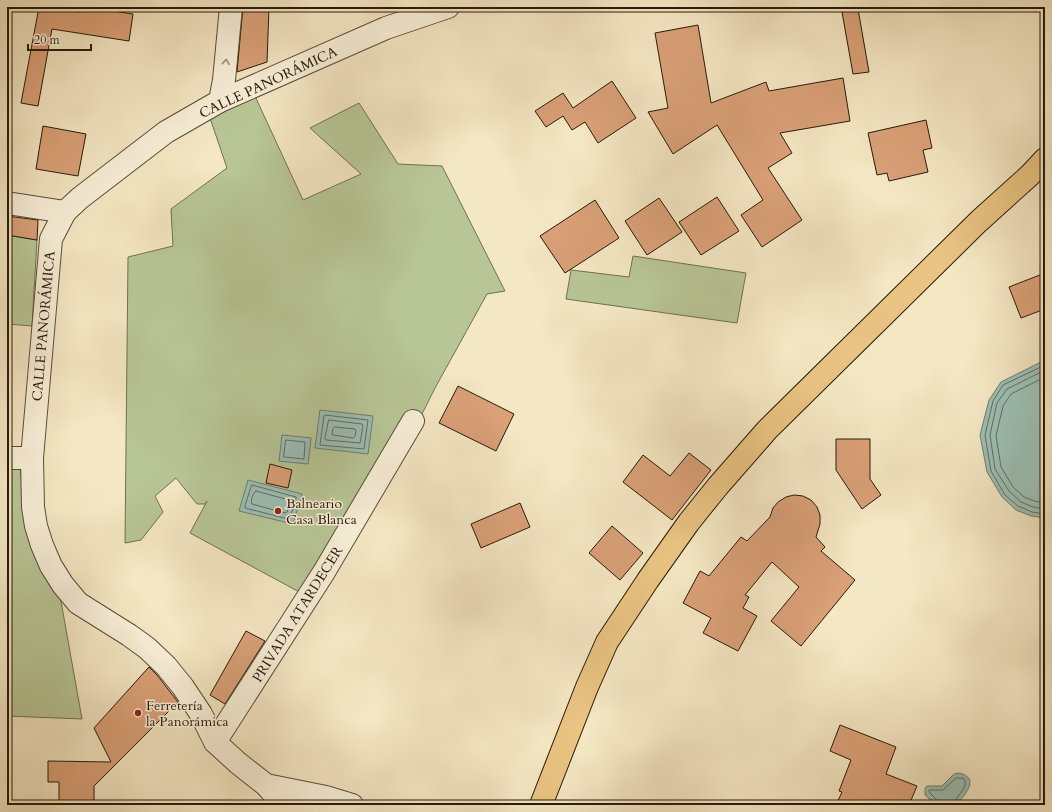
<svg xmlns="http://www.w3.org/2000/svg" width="1052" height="812" font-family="Cardo,serif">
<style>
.green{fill:#b8c696;stroke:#707050}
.water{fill:#9cbfb5;stroke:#6d7d71}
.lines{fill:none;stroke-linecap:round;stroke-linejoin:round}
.shore{stroke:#626c60;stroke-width:1}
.building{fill:#daa077;stroke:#271a0a}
.minor-casing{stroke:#5a4d38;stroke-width:24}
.major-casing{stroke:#271a0a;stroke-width:24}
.minor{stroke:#f8efd8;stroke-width:22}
.major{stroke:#eac482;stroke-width:22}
.oneway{stroke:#9a8f7b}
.poi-dot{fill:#8f2418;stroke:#f8efd8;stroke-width:1.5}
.labels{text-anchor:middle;stroke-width:3;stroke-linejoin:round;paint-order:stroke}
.street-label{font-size:14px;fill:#271a0a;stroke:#f8efd8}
.poi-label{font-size:14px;fill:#271a0a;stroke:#f8efd8;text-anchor:start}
</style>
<rect width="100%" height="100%" fill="#f4e7c3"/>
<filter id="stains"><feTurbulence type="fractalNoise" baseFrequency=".005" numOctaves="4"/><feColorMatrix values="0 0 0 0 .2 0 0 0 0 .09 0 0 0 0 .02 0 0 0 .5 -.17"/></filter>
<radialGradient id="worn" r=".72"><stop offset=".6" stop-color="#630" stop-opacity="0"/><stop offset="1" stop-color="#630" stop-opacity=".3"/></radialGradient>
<g class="green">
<path d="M254 94 303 200 361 174 310 128 359 103 398 164 442 166 505 291 487 294 435 388 407 444 303 594 190 533 207 501 205 504H197L176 478 155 496 163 512 141 540 125 543 128 257 173 246 171 209 227 168 209 115Z"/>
<path d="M7 235 37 240 32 326 7 324Z"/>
<path d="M633 256 746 273 737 323 566 299 571 270 629 277Z"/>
<path d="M7 468H20L26 515 60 596 82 719 7 716Z"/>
</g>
<g class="water">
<path d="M1045 360V518L1031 516 1016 510 1002 497 987 472 980 435 989 400 1001 382Z"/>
<path d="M320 410 373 416 368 454 315 448Z"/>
<path d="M282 435 311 438 308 464 279 461Z"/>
<path d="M248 480 302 494 293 524 239 511Z"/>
<path d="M959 773C981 778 964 795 957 805H936L925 795V788L927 786H942L954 774Z"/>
</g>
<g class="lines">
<g class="shore">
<path d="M1045 365 1003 385 993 401 985 435 991 471 1005 495 1018 506 1032 512 1045 514"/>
<path d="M1045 370 1007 389 997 403 990 435 995 469 1009 491 1021 502 1033 507 1045 509"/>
<path d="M1045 377 1011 394 1003 406 996 436 1001 467 1013 487 1024 497 1034 501 1045 503"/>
<path d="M325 415 368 420 364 449 320 445 324 416Z"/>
<path d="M329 420 362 424 363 426 360 443 326 440 325 439Z"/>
<path d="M335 427 355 429 356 431 355 436 353 438 333 435 332 434 333 429Z"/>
<path d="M286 440 305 442 304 459 284 457Z"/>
<path d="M252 485 296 497V499L290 518 288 519 245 508V506Z"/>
<path d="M256 491 289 500 290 502 287 512 285 513 252 504C250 501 253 493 256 491Z"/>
<path d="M939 805 938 801 929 792V790H943L956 778H963L965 781C967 790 955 796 954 805"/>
</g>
</g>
<g class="building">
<path d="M39 7H54L80 12V7H87L133 14 129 41 52 29 38 106 21 103Z"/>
<path d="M243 7H269L267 62 237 72Z"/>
<path d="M858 9 869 72 853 74 842 12Z"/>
<path d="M698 25 711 103 766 82 769 91 843 78 850 121 780 133 792 153 768 168 802 220 762 247 741 215 763 200 717 125 673 154 648 112 668 108 655 33Z"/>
<path d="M612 81 636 118 598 143 585 122 572 130 563 116 546 127 535 111 563 93 573 108Z"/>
<path d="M926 120 932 148 923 150 928 172 889 181 887 173 877 175 868 133Z"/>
<path d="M43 126 86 134 78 176 36 169Z"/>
<path d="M717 197 739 231 701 255 679 222Z"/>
<path d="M659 198 682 232 647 255 625 221Z"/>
<path d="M595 200 619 238 565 273 540 236Z"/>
<path d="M7 216 38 220 37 240 7 235Z"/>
<path d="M1045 273V309L1021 318 1009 287Z"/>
<path d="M458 386 514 414 496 451 439 423Z"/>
<path d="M836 439H870V479L881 495 862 509 836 470Z"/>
<path d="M689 453 711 470 672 520 623 482 643 455 670 476Z"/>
<path d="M270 464 292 470 288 488 266 483Z"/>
<path d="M794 495 803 496 811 500 817 507 820 515V524L816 537 825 547 821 551 855 580 801 646 771 621 799 587 772 562 745 595 749 597 743 608 757 616 738 651 703 633 711 618 683 603 700 571 709 576 741 537 747 541 770 517 773 508 778 502 786 497Z"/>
<path d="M520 503 530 527 481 548 471 524Z"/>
<path d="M612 526 643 553 620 580 589 553Z"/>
<path d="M246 631 265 641 225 704 210 695Z"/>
<path d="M149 667 157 675 178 702 94 786V803H59V782H48V761L111 762 94 728Z"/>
<path d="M840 725 896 747 886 774 917 786 909 805H836L842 792 839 791 851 760 830 751Z"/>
</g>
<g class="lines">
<g class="minor-casing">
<g id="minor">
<path d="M220 101 224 80 231 7"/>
<path d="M7 203 65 212"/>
<path d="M7 458H32"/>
<path d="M215 742 324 572 413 421"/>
<path d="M266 785 326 797 352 805"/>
<path d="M283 805 266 785 238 763 215 742 201 714 183 687 166 666 147 648 129 635 78 603 63 585 51 566 42 545 36 526 33 507 32 458 51 239 65 212 80 198 166 132 220 101 386 28 448 7"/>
</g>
</g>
<g class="major-casing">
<path id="major" d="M541 805 587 687 607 642 648 580 689 522 718 486 767 430 978 222 1030 175 1045 159"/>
</g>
<use href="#minor" class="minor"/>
<use href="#major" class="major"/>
</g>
<defs><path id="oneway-chevron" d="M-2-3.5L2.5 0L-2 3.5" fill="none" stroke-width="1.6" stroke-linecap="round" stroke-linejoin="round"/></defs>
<use class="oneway" href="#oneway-chevron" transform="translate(226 62) rotate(-84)"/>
<g class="poi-dot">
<circle cx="278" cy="511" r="4"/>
<circle cx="138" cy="713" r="4"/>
</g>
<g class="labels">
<g class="street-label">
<text transform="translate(268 82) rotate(-25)" y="5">CALLE PANORÁMICA</text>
<text transform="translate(43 326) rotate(-85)" y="5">CALLE PANORÁMICA</text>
<text transform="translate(297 614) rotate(-58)" y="5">PRIVADA ATARDECER</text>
</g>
<g class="poi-label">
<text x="286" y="508">Balneario<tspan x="286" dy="16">Casa Blanca</tspan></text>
<text x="146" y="710">Ferretería<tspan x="146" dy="16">la Panorámica</tspan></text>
</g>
</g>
<rect width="1052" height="812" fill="none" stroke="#f4e7c3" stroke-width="24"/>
<rect x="8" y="8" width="1036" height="796" fill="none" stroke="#271a0a" stroke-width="2"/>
<rect x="12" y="12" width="1028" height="788" fill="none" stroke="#271a0a"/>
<path d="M28 44v6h63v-6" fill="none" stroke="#271a0a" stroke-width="2"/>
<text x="34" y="44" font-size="12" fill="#271a0a" stroke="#f8efd8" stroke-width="3" paint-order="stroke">20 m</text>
<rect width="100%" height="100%" filter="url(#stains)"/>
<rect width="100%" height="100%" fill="url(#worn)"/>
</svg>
